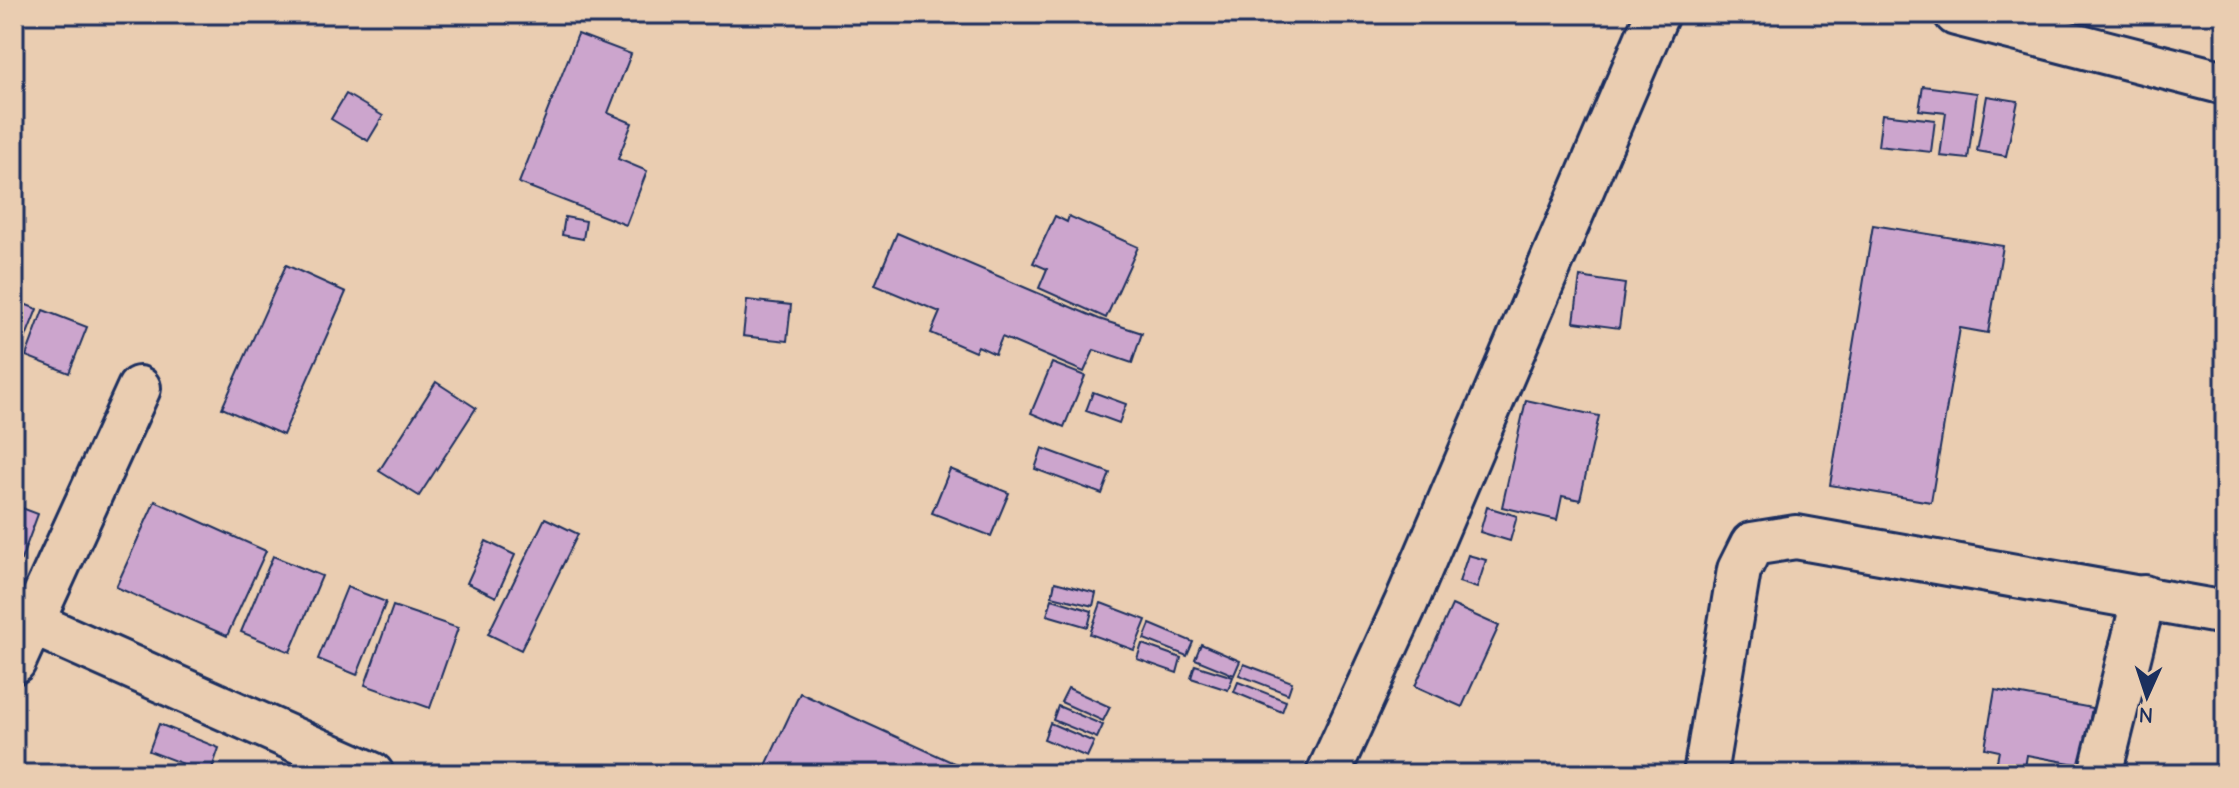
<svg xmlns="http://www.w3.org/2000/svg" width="2239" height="788" font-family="'Comic Neue',sans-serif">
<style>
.building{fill:#cca5cd;stroke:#1b2f5e;stroke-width:2}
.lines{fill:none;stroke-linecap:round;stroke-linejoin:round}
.minor-casing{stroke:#1b2f5e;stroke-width:48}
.minor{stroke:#eacdb1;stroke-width:42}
</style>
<rect width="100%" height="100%" fill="#eacdb1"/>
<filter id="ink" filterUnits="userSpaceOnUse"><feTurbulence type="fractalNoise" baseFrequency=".0125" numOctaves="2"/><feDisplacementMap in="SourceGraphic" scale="16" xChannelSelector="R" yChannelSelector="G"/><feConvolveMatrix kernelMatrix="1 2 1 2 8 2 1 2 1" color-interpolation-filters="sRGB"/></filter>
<g filter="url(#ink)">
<g class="building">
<path d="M578 34 631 54 608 113 632 123 618 159 647 171 626 225 519 183Z"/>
<path d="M1923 86 1977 93 1968 159 1940 156 1946 113 1919 110Z"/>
<path d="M346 94 383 116 368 141 331 119Z"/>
<path d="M1987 96 2018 101 2006 156 1977 151Z"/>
<path d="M1882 114 1935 120 1931 152 1878 146Z"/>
<path d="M1055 216 1067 222 1069 216 1138 247 1106 318 1039 288 1047 269 1033 263Z"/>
<path d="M565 217 586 221 583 239 562 235Z"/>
<path d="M1873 225 2003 246 1988 333 1960 328 1931 502 1830 485Z"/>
<path d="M897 233 1099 319 1142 333 1132 363 1094 350 1084 372 1002 337 995 354 978 346 975 352 931 333 940 312 875 285Z"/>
<path d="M286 265 346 292 283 435 222 408Z"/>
<path d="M1580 277 1625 284 1619 328 1574 322Z"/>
<path d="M14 300 37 309 21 349 14 347Z"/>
<path d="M747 300 791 305 787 341 743 336Z"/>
<path d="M43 310 87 327 69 373 26 356Z"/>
<path d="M1052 363 1085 376 1064 427 1031 413Z"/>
<path d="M436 382 476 408 419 496 379 471Z"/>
<path d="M1093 392 1126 404 1119 423 1086 411Z"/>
<path d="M1526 400 1599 416 1580 500 1562 496 1557 520 1502 507Z"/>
<path d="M1042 448 1110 473 1102 494 1035 469Z"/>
<path d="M2224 458H2225V553L2216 552Z"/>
<path d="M950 469 1009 493 991 536 932 513Z"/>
<path d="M155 501 266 551 227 636 116 587Z"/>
<path d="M14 505 38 514 21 560 14 558Z"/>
<path d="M1487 507 1517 516 1510 541 1480 532Z"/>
<path d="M545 518 578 534 521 650 488 634Z"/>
<path d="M486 541 515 555 496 597 467 583Z"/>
<path d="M1468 555 1486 560 1477 588 1459 582Z"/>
<path d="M273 556 322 576 290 652 241 632Z"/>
<path d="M1055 582 1096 593 1093 606 1052 596Z"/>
<path d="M347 587 386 602 357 675 318 659Z"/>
<path d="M1052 599 1092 611 1088 627 1047 615Z"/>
<path d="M1101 603 1146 620 1134 650 1090 634Z"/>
<path d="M1452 605 1499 626 1462 707 1415 686Z"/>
<path d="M393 606 458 628 430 708 365 685Z"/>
<path d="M1150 624 1193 642 1187 656 1144 639Z"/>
<path d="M1142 644 1181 658 1177 673 1137 659Z"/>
<path d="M1201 644 1240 661 1234 675 1195 659Z"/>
<path d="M1244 664 1292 682 1288 694 1239 675Z"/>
<path d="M1195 665 1233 677 1228 690 1191 678Z"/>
<path d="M1238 682 1286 701 1282 712 1234 692Z"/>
<path d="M1068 688 1110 707 1103 721 1061 702Z"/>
<path d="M1995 690 2092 708 2081 765 2027 755 2024 774 1995 771 1999 751 1985 748Z"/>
<path d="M800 693 978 774H762Z"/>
<path d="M1058 706 1103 725 1097 738 1053 720Z"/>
<path d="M1050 723 1094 742 1087 757 1044 739Z"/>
<path d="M159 724 219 748 210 774H186L189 766 149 751Z"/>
</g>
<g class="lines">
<g class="minor-casing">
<g id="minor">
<path d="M1956 14 2225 83"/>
<path d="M14 615 372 774"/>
<path d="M14 662 139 388"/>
<path d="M1328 774 1406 603 1657 14"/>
<path d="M1705 774 1739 570 1752 544 1796 537 2225 613"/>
<path d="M2100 774 2144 597"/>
</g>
</g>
<use href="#minor" class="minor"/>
</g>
</g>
<rect width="2239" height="788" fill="none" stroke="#eacdb1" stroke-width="48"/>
<rect x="24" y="24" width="2191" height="740" fill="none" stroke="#1b2f5e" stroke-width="3" filter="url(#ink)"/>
<g transform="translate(2147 696) rotate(183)" stroke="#eacdb1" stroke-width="6" paint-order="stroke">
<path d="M0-6L14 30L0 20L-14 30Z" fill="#1b2f5e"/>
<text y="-12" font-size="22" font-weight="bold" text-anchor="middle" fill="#1b2f5e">N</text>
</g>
</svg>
